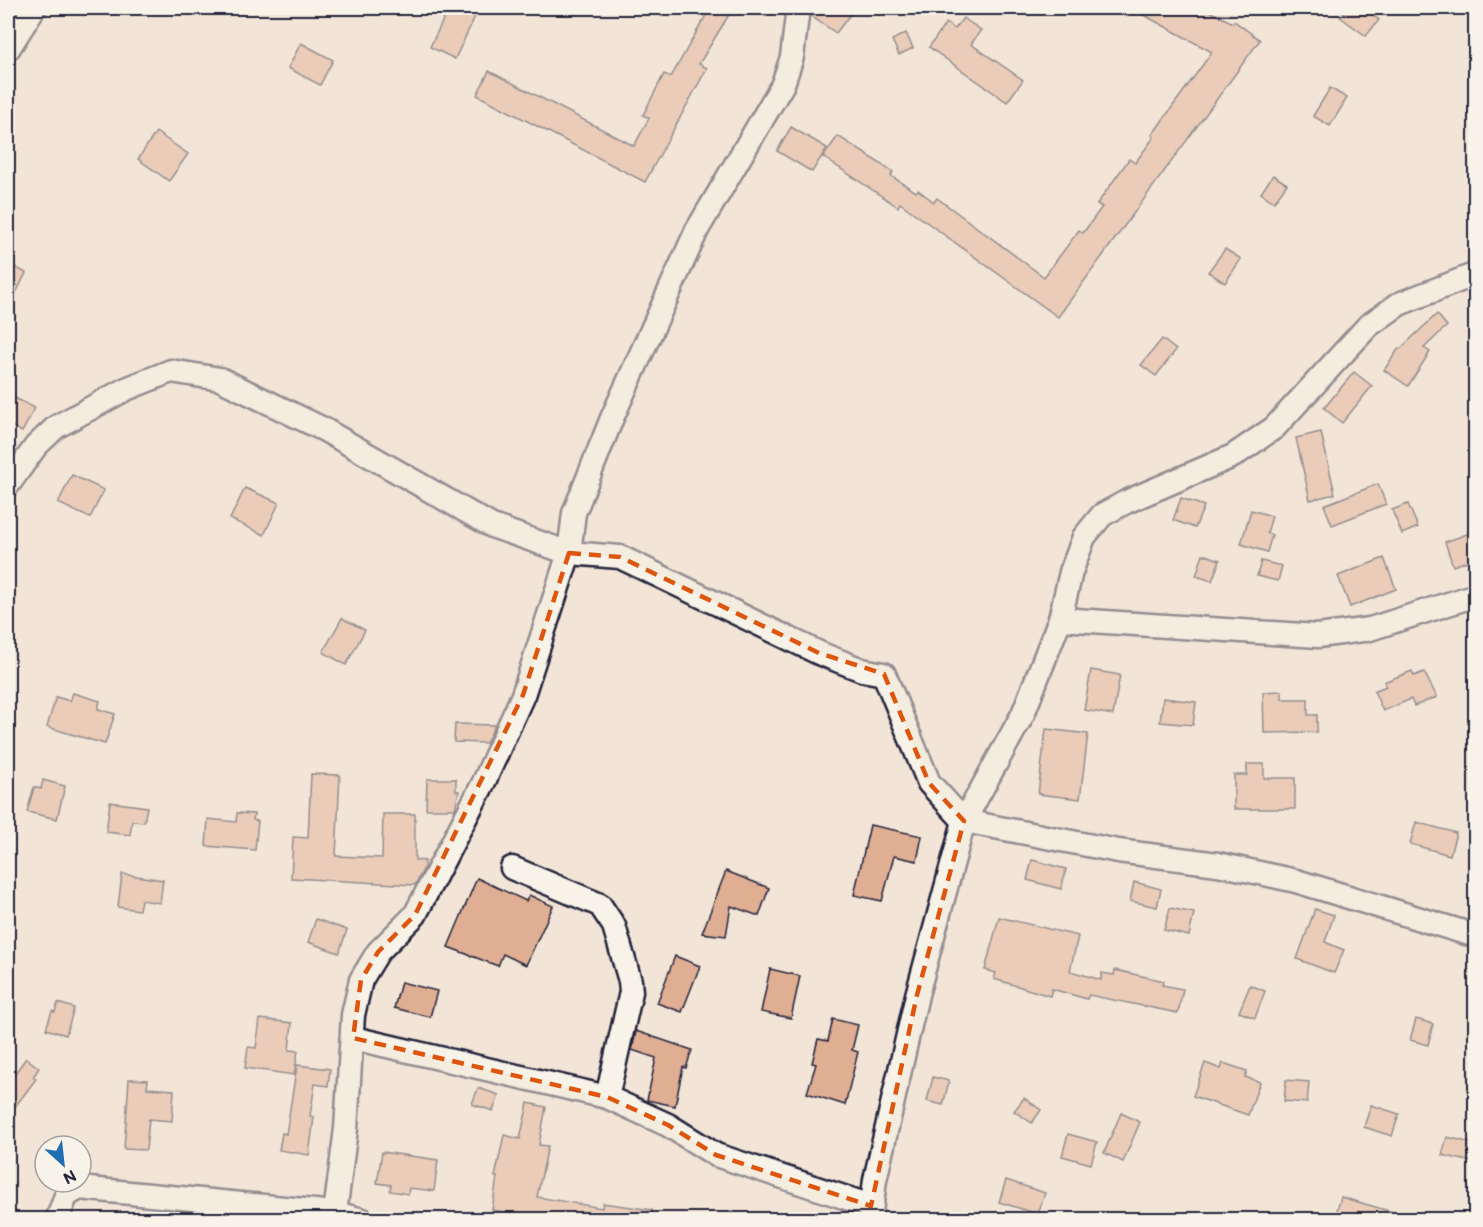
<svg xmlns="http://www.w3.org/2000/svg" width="1483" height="1227" font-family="'Balsamiq Sans',sans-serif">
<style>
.building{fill:#e0ae93;stroke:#22223b;stroke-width:1.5}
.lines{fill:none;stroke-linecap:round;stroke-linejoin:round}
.street-casing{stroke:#22223b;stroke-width:27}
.street{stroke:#f7f3e8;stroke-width:22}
.marked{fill:none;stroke:#de560e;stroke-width:4.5;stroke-dasharray:12 8;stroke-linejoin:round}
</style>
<rect width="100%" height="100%" fill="#f2e5d7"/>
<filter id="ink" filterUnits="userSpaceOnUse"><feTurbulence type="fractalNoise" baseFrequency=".0167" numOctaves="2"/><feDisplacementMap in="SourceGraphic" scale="12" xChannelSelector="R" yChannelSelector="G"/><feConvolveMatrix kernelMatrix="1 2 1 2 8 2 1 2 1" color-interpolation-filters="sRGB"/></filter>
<g filter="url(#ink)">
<g class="building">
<path d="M449 8H479L455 59 430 47Z"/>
<path d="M710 8H733L699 64 707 68 645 182 477 95 489 71 634 146 649 118 643 115 664 74 671 77Z"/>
<path d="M811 8H855L836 33 811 16Z"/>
<path d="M1131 8H1203L1233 23 1234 21 1260 40 1058 317 900 203 898 207 823 157 838 136 893 172 891 176 916 192 918 190 934 202 937 198 1044 277 1079 230 1083 233 1102 207 1097 204 1129 159 1135 163 1154 137 1152 135 1212 52Z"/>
<path d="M1348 8H1363L1379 20 1366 36 1340 17Z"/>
<path d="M963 18 981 30 971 44 1023 80 1007 102 929 47 946 23 955 29Z"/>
<path d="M906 33 913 48 899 55 892 40Z"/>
<path d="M301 43 333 60 320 85 288 68Z"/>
<path d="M1330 88 1347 98 1330 126 1313 116Z"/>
<path d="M791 127 827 148 812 172 777 151Z"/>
<path d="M156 132 188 154 169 181 138 159Z"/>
<path d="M1273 175 1287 184 1274 202 1261 193Z"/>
<path d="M1225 249 1241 259 1225 283 1208 272Z"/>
<path d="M8 263 26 273 8 309Z"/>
<path d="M1437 314 1447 326 1424 348 1430 352 1408 386 1384 370 1399 348 1400 349Z"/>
<path d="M1162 339 1176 350 1156 376 1141 365Z"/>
<path d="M1354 372 1372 386 1342 423 1324 408Z"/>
<path d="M13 397 35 408 22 432 8 424V408Z"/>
<path d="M1321 432 1335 494 1310 500 1296 438Z"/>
<path d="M72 475 104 490 90 518 58 503Z"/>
<path d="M1378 484 1386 504 1332 525 1324 505Z"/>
<path d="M245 488 279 503 264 535 230 519Z"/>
<path d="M1181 498 1204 506 1195 528 1173 520Z"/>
<path d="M1408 504 1418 527 1402 534 1392 510Z"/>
<path d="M1251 510 1272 516 1267 533 1272 535 1267 552 1241 544Z"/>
<path d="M1470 533 1476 547V558L1453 566 1445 542Z"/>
<path d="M1203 554 1220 560 1212 581 1196 576Z"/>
<path d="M1384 558 1396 589 1350 607 1338 576Z"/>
<path d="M1261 561 1282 566 1278 581 1257 576Z"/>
<path d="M342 618 365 630 346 665 323 652Z"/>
<path d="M1091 670 1120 675 1113 715 1084 710Z"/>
<path d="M1412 671 1414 676 1424 672 1437 697 1414 706 1411 699 1383 711 1374 691 1386 686 1384 682Z"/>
<path d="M1282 691V699H1308V715H1317V732L1264 733 1263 692Z"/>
<path d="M73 693 100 701 98 709 115 714 105 744 47 727 56 697 70 701Z"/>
<path d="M1163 698 1196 702 1193 725 1160 722Z"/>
<path d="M455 724 495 725 486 743 454 742Z"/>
<path d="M1046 729 1088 734 1080 799 1038 794Z"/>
<path d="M1247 764H1264V778H1295V809H1234V775H1247Z"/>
<path d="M311 774 340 775 336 856 382 858 383 814H415V860L425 861 424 868 415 885 291 878 293 837 308 838Z"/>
<path d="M427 779H456V791H459L455 809H426Z"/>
<path d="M43 780 65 786 57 819 27 812 34 787 41 789Z"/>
<path d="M110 802 147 807 144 822 132 821 130 835 106 832Z"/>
<path d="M237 813 254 814 253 820 258 821 255 850 206 846 208 819 236 822Z"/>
<path d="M1416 822 1456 833 1450 855 1410 844Z"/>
<path d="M870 825 922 836 917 861 894 856 882 901 854 895Z"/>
<path d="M1032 860 1066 869 1061 889 1027 880Z"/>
<path d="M726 871 769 888 759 916 731 906 726 936 702 933Z"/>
<path d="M122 874 163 880 160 903 141 900 139 910 118 907Z"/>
<path d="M477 878 526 901 529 895 553 906 526 965 503 954 498 966 448 947Z"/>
<path d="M1134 882 1161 889 1157 907 1130 901Z"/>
<path d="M1170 908 1194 913 1189 936 1164 930Z"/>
<path d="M1315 909 1334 915 1325 942 1344 950 1334 973 1297 959Z"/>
<path d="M999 917 1078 936 1070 971 1101 980 1102 973 1114 975 1115 970 1164 981 1162 985 1183 989 1178 1013 1089 995 1087 999 1052 989 1050 996 994 979 996 973 985 970Z"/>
<path d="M316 919 347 930 339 953 308 942Z"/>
<path d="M675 956 700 966 682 1012 657 1003Z"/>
<path d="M770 969 800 976 791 1018 761 1012Z"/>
<path d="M401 982 437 991 430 1017 394 1008Z"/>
<path d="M1250 985 1265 991 1255 1018 1239 1012Z"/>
<path d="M58 1003 74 1008 66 1035 46 1029 52 1011 55 1012Z"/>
<path d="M260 1019 292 1023 289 1050 298 1051 294 1075 245 1068 248 1047 256 1048Z"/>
<path d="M833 1019 858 1025 852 1050 858 1052 845 1105 807 1093 816 1064 812 1063 818 1039 828 1041Z"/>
<path d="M1416 1019 1433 1024 1428 1045 1410 1040Z"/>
<path d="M636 1031 692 1050 686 1068 683 1067 675 1106 647 1100 656 1058 632 1050Z"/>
<path d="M26 1058 39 1068 33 1077 36 1079 8 1116V1083Z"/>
<path d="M1205 1063 1221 1069 1223 1063 1247 1071 1245 1077 1260 1082 1248 1115 1193 1096Z"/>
<path d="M297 1065 330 1069 328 1086 315 1084 310 1116 314 1117 309 1155 279 1150 282 1133 286 1134Z"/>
<path d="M933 1077 949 1081 943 1105 927 1101Z"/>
<path d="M129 1079 148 1080 147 1088 174 1090 172 1121 149 1119 146 1150 124 1149Z"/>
<path d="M1286 1080 1309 1082 1307 1103 1284 1101Z"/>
<path d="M478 1088 499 1095 493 1111 472 1104Z"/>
<path d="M1024 1098 1041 1110 1032 1123 1014 1111Z"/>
<path d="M528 1103 546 1107 539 1145 548 1146 537 1197 602 1208 603 1203 652 1210 651 1220H553L492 1210 497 1177H495L504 1135 520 1139Z"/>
<path d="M1371 1105 1399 1114 1392 1136 1364 1127Z"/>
<path d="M1121 1113 1140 1122 1123 1162 1104 1153Z"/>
<path d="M1068 1134 1097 1142 1091 1164 1062 1156Z"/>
<path d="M1447 1137 1476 1144V1163L1442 1155Z"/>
<path d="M382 1152 438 1160 434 1191 409 1188 408 1194 390 1191 391 1185 377 1183Z"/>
<path d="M1006 1180 1045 1193 1038 1214 999 1202Z"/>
<path d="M1341 1197 1403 1215 1402 1220H1334Z"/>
</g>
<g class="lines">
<g class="street-casing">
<g id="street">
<path d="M8 49 34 8"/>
<path d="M1476 274 1399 304 1368 326 1274 428 1233 456 1126 502 1102 515 1084 537 1071 572 1060 619 1023 714 964 821 1118 851 1218 864 1296 881 1476 936"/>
<path d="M8 485 36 446 56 427 126 389 171 371 220 379 323 429 492 526 569 553 620 557 819 653 862 670 884 674 929 783 964 821 917 995 875 1180 870 1220"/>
<path d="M1060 619 1318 636 1370 629 1476 595"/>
<path d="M512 868 600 905 614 926 630 981 631 992 607 1097 668 1125 716 1155 871 1206"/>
<path d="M353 1038 607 1097"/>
<path d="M335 1213 346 1129 353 1015 361 980 378 952 415 915 483 784 523 695 569 553 574 513 612 418 697 230 783 84 792 57 798 8"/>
<path d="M57 1220 66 1196 79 1188 335 1213 363 1220"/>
</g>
</g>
<use href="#street" class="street"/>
</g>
</g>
<path d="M0 0H1483V1227H0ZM569 553 620 557 819 653 884 674 929 783 964 821 917 995 871 1206 716 1155 668 1125 607 1097 353 1038 361 980 378 952 415 915 523 695Z" fill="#f2e5d7" fill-opacity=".55" fill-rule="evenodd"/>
<path class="marked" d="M569 553 620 557 819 653 884 674 929 783 964 821 917 995 871 1206 716 1155 668 1125 607 1097 353 1038 361 980 378 952 415 915 523 695Z"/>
<rect width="1483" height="1227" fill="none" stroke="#f7f3e8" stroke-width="30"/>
<rect x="15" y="15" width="1453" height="1197" fill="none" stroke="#22223b" stroke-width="2" filter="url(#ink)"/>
<g transform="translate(63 1164) rotate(153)"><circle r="28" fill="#f7f3e8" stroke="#a29fa3" stroke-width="1.5"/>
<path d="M0-4.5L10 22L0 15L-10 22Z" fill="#1f6fb2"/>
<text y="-9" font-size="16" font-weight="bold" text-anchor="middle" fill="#22223b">N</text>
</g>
</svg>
